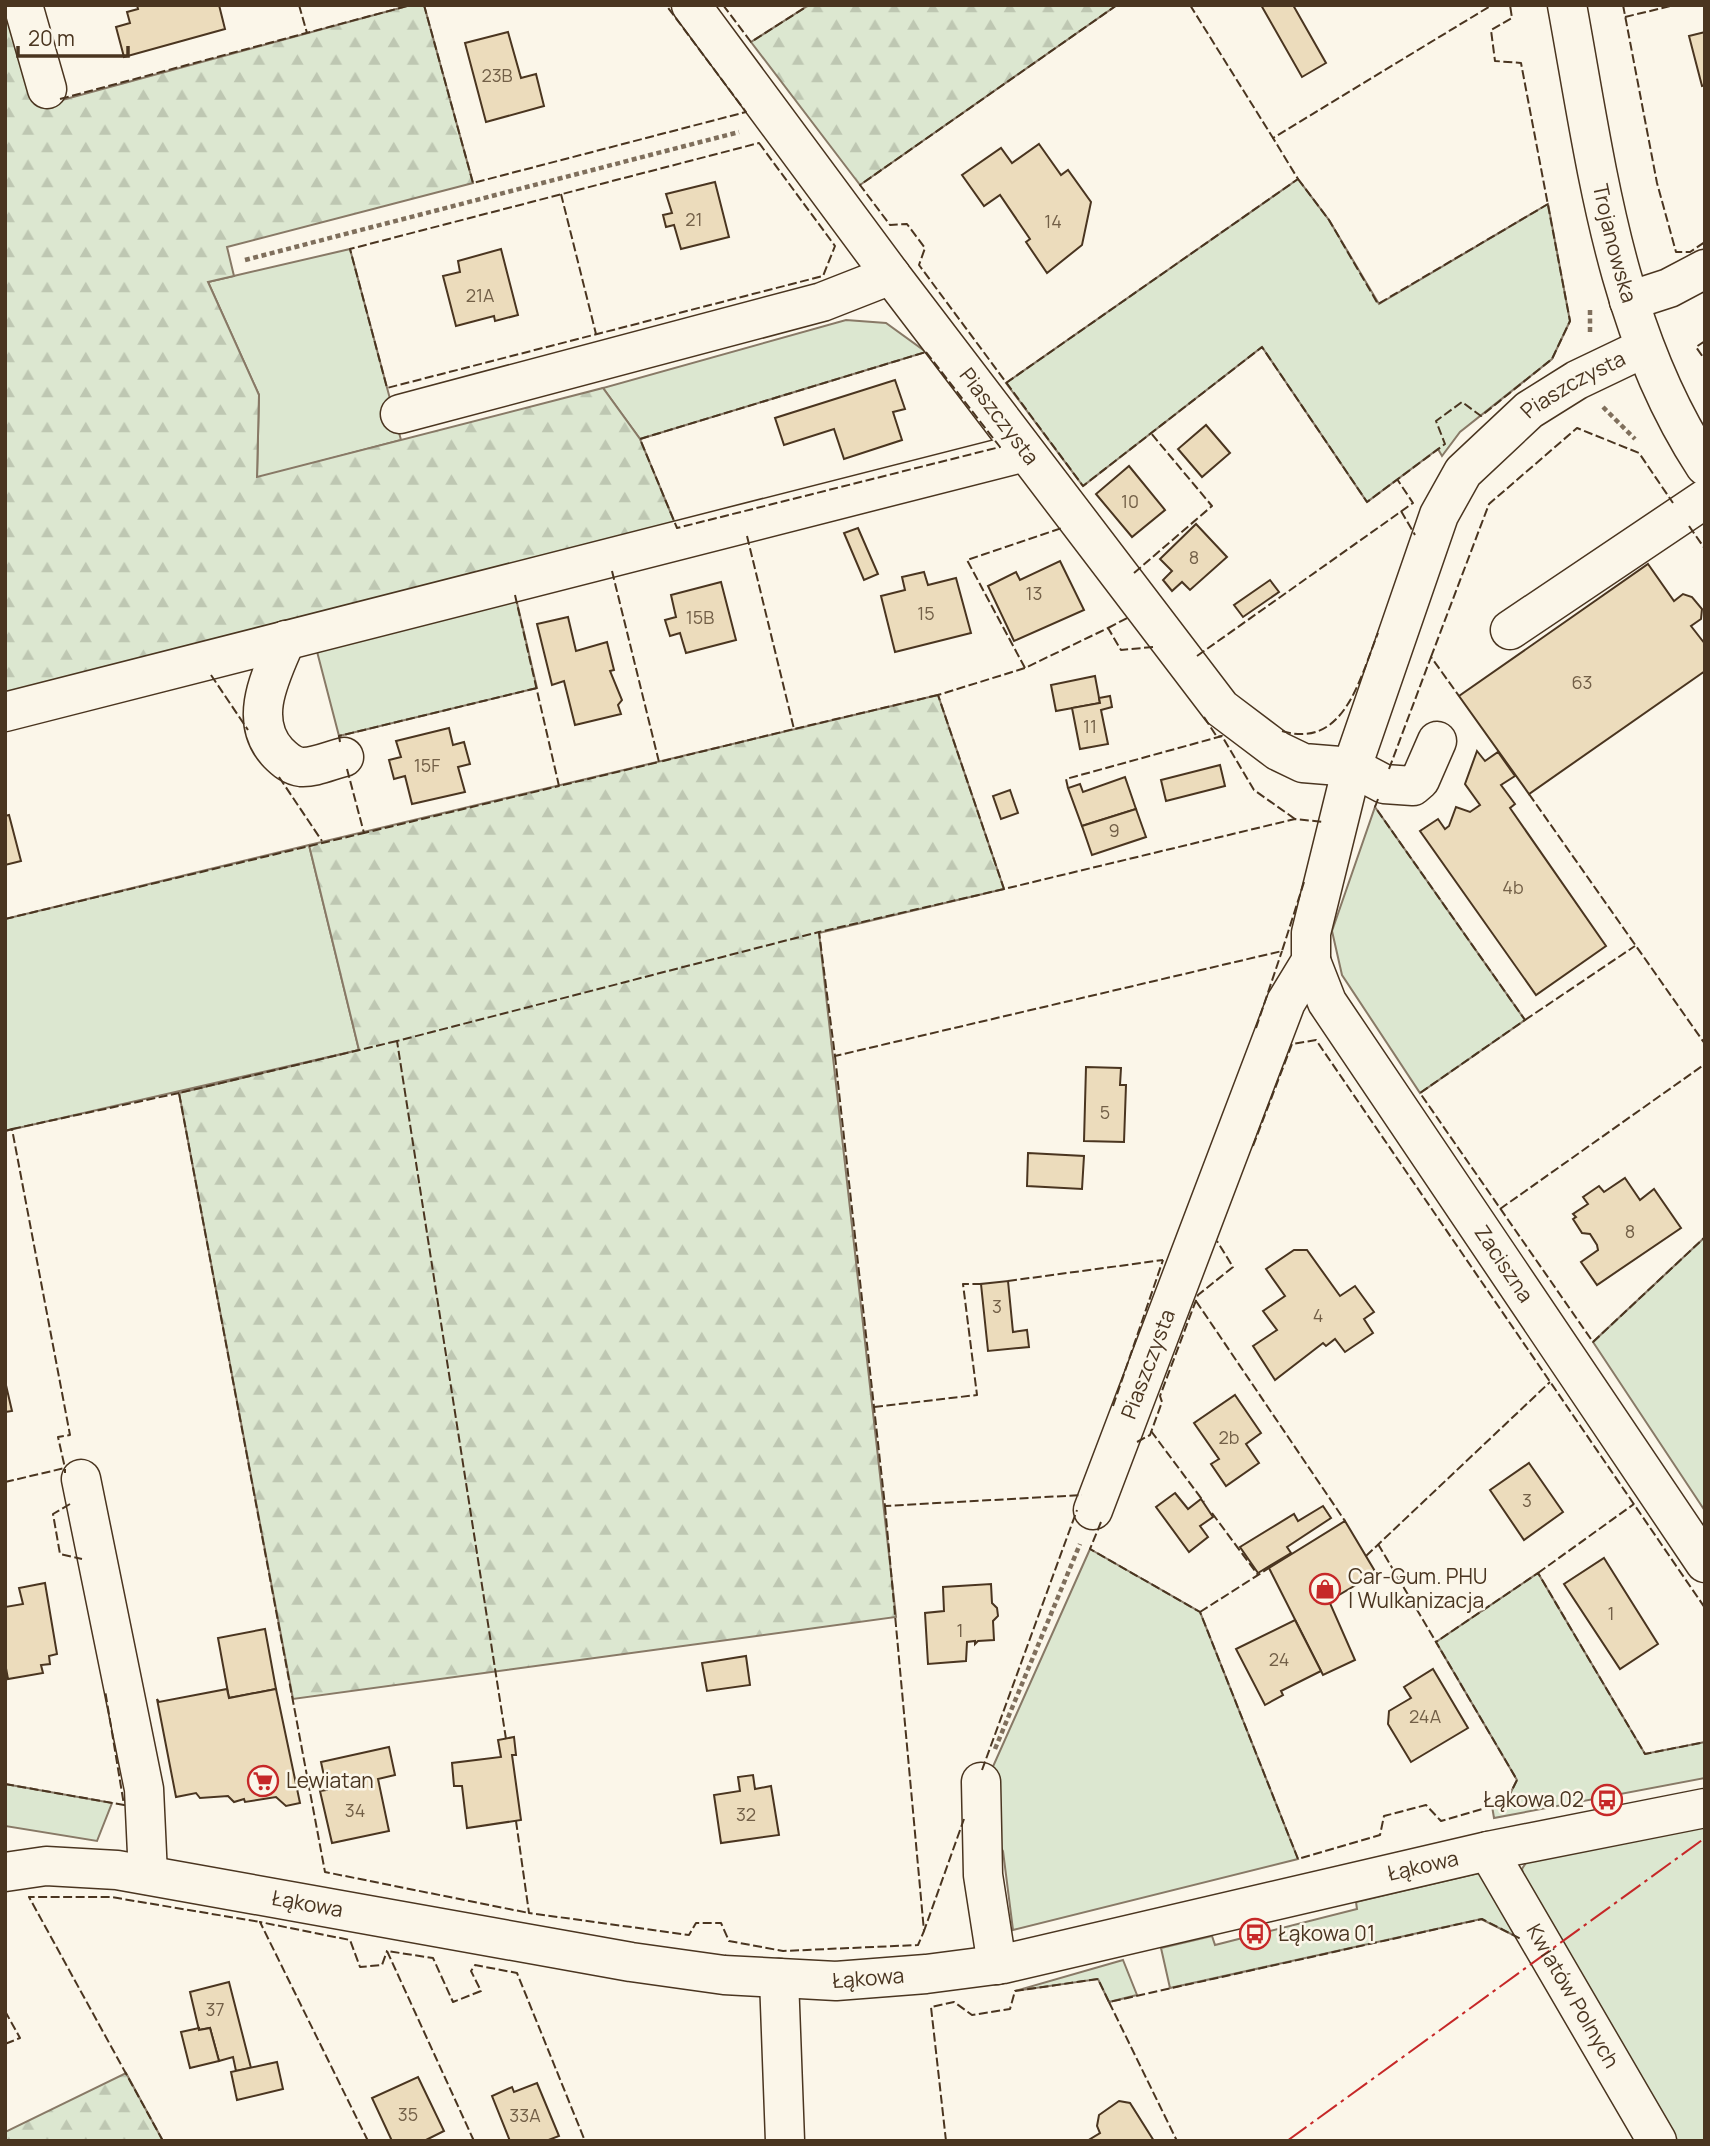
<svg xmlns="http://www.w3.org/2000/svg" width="1710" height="2146" font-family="Manrope,sans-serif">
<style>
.grass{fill:#dce7d0;stroke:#887966;stroke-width:2}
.forest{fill:url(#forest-firs);stroke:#887966;stroke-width:2}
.building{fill:#ecdcbc;stroke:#4a3520;stroke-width:2}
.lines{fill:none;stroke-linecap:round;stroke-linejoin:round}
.minor-casing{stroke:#4a3520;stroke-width:41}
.path{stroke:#7f6f5c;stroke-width:4.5;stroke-dasharray:5 3.5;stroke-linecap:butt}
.minor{stroke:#fbf6e9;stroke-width:38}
.fence{stroke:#4a3520;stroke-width:2;stroke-dasharray:9 3.5;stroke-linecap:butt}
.power{stroke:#c62828;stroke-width:2;stroke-dasharray:24 5 3.5 5;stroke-linecap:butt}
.labels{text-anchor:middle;stroke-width:5;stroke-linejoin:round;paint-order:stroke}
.number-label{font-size:18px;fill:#725f47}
.street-label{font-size:21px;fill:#4a3520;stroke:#fbf6e9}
.poi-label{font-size:21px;fill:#4a3520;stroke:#fbf6e9;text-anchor:start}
</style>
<defs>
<pattern id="forest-firs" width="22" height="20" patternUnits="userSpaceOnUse" patternTransform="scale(1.75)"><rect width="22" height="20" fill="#dce7d0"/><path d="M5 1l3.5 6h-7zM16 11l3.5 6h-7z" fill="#bec7b2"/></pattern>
</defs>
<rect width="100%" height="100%" fill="#fbf6e9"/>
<g class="grass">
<path d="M1298 179 1329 220 1379 304 1548 204 1570 321 1552 359 1460 432 1442 456 1438 449 1367 502 1262 347 1083 486 1006 383Z"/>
<path d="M350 249 401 440 257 478 259 395 208 282Z"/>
<path d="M846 320 886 323 926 352 640 439 603 388Z"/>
<path d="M514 590 537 688 339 736 314 640Z"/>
<path d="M1375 807 1525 1020 1420 1093 1342 975 1332 931Z"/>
<path d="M309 845 359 1050 5 1131V919Z"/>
<path d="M1705 1237V1511L1593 1342Z"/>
<path d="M1090 1549 1200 1612 1298 1859 1013 1930 1003 1851 987 1826V1780Z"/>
<path d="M1538 1573 1645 1754 1705 1742V1778L1494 1818 1492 1806 1506 1802 1517 1780 1436 1642Z"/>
<path d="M5 1784 112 1803 97 1841 5 1826Z"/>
<path d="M1705 1827V2141H1677L1526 1887 1522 1869 1529 1858Z"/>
<path d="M1479 1873 1523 1940 1481 1919 1170 1988 1161 1948 1212 1936 1215 1945 1357 1909 1356 1902Z"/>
<path d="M1123 1960 1137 1995 1109 2002 1098 1979 1015 1991Z"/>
</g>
<g class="forest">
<path d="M5 5 40 106 411 5H424L473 183 227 247 234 276 208 282 259 395 257 477 603 388 640 439 677 528 5 705Z"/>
<path d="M809 5H1117L860 185 751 42Z"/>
<path d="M938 695 1004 889 819 933 896 1617 293 1699 179 1093 359 1050 309 845Z"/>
<path d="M126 2073 163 2141H5V2132Z"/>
</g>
<g class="building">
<path d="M137 5H219L225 29 124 57 116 27 130 23 127 12 138 9Z"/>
<path d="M1261 5H1293L1326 63 1302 77Z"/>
<path d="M508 32 521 78 536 74 544 106 486 122 465 43Z"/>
<path d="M1705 32V85L1702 86 1689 36Z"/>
<path d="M1039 144 1061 175 1068 170 1091 202 1082 245 1047 273 1026 242 1030 239 1000 195 984 206 962 175 1001 148 1012 163Z"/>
<path d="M715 182 729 237 681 249 674 225 666 227 663 215 672 213 666 194Z"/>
<path d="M501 249 518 315 495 321 494 316 456 326 443 276 460 272 458 261Z"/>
<path d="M895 380 905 409 893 412 902 440 844 459 834 429 784 445 775 418Z"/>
<path d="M1206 425 1230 453 1202 477 1178 449Z"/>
<path d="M1129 466 1165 510 1132 537 1096 494Z"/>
<path d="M1196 524 1227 557 1190 590 1182 582 1172 591 1163 580 1172 571 1160 559Z"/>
<path d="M858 528 878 574 864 580 844 533Z"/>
<path d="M1060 561 1084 610 1014 641 988 586 1016 572 1020 580Z"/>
<path d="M1648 564 1674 601 1683 594 1692 597 1702 609 1701 619 1691 626 1705 644V671L1529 794 1459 696Z"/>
<path d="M924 572 928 585 956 578 971 633 895 652 881 596 905 590 902 577Z"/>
<path d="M1270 580 1279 592 1243 617 1234 605Z"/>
<path d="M721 582 736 640 686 653 680 633 670 636 665 620 676 617 671 595Z"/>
<path d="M568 617 576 651 607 642 614 670 610 671 622 700 618 705 621 714 575 725 564 681 552 685 537 624Z"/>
<path d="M1095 676 1100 703 1056 711 1051 685Z"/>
<path d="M1110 696 1112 707 1101 710 1108 744 1080 749 1072 708 1100 703 1099 698Z"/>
<path d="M449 728 453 745 464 742 470 764 458 767 465 792 412 804 405 776 394 779 389 760 401 757 396 741Z"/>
<path d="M1477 751 1485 761 1498 752 1515 776 1501 785 1515 804 1510 808 1606 946 1536 995 1420 831 1438 819 1445 829 1449 826 1456 807 1470 812 1480 805 1465 784Z"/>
<path d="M1220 765 1225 786 1166 801 1161 780Z"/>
<path d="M1125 777 1136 809 1082 826 1068 788 1080 784 1083 792Z"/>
<path d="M1010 790 1018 813 1001 819 993 796Z"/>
<path d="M1136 809 1146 837 1092 855 1082 826Z"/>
<path d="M9 815 21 861 5 865V816Z"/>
<path d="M1086 1067 1121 1068 1120 1085H1126L1124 1142 1084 1141Z"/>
<path d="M1028 1153 1084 1156 1082 1189 1027 1186Z"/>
<path d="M1625 1178 1640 1200 1654 1189 1681 1228 1597 1285 1581 1262 1598 1250 1597 1245 1590 1234 1582 1233 1573 1219 1576 1217 1573 1214 1588 1204 1583 1197 1599 1186 1604 1192Z"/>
<path d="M1294 1250H1307L1340 1296 1355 1286 1374 1312 1364 1319 1373 1333 1345 1352 1335 1339 1326 1346 1323 1343 1275 1380 1253 1346 1277 1330 1263 1311 1285 1296 1266 1269Z"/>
<path d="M1008 1281 1013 1332 1027 1330 1029 1347 988 1351 981 1284Z"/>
<path d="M5 1381 12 1411 5 1412Z"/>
<path d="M1235 1395 1261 1433 1246 1444 1259 1463 1226 1486 1211 1464 1219 1459 1194 1423Z"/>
<path d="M1529 1463 1563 1512 1524 1540 1490 1490Z"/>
<path d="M1175 1493 1188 1509 1201 1499 1213 1517 1200 1526 1208 1537 1189 1552 1156 1507Z"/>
<path d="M1323 1506 1331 1518 1287 1547 1291 1553 1258 1573 1240 1547 1294 1514 1298 1521Z"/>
<path d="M1345 1521 1376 1573 1329 1601 1355 1660 1323 1675 1269 1568Z"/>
<path d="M1604 1558 1658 1644 1620 1669 1564 1584Z"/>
<path d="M45 1583 57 1654 49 1656 50 1664 41 1665 43 1673 8 1679 5 1663V1607L23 1604 19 1588Z"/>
<path d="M991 1584 992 1603 997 1608 998 1616 993 1621 994 1640 978 1641 975 1644V1641L967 1642 966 1661 928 1664 925 1613 944 1611 943 1587Z"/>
<path d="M1295 1620 1321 1671 1281 1691 1283 1695 1265 1705 1236 1649Z"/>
<path d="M265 1629 276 1689 229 1698 218 1638Z"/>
<path d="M746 1656 750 1685 707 1691 702 1663Z"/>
<path d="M1433 1669 1468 1728 1411 1762 1388 1724 1389 1711 1411 1698 1404 1687Z"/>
<path d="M227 1689 229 1698 276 1689 300 1803 286 1806 276 1797 245 1802 244 1799 234 1802 228 1796 200 1798 196 1793 176 1797 157 1699 159 1702Z"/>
<path d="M514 1737 516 1755H512L521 1820 467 1828 462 1786H454L452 1763 501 1757 498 1740Z"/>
<path d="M389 1747 395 1775 378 1779 389 1831 332 1843 320 1791 327 1790 321 1762Z"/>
<path d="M753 1775 755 1789 771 1786 779 1835 721 1843 714 1795 740 1791 738 1777Z"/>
<path d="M229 1982 251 2068 236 2071 233 2057 219 2061 210 2028 199 2030 190 1992Z"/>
<path d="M199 2028V2030L210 2028 219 2061 190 2068 181 2032Z"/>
<path d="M277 2062 283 2089 237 2100 231 2072Z"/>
<path d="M418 2077 444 2131 424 2141H392L372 2098Z"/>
<path d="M537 2083 559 2136 546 2141H510L492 2096 512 2087 514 2092Z"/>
<path d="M1119 2101 1130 2103 1154 2141H1087L1100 2133 1097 2126 1099 2115Z"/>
</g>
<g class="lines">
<g class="minor-casing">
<g id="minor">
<path d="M23 5 47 89"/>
<path id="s1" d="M691 5 891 275 1221 708 1278 751 1303 763 1352 767 1384 784 1413 786 1420 780 1437 741"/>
<path id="s2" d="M1567 5C1596 163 1615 329 1705 466"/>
<path d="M1629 301 1669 288 1705 269"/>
<path d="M400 414 822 302 891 275"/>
<path d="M1510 630 1705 499"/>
<path d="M286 640C271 675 247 720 278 753 285 760 292 766 301 767 314 768 331 760 344 757"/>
<path d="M5 712 1025 452"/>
<path id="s3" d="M1311 961 1327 1002 1705 1563"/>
<path d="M81 1479 144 1789 148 1875"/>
<path id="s4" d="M1093 1510 1286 1002 1311 961V933L1352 767 1439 515 1463 472 1529 410 1577 380 1644 348"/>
<path d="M981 1782 983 1875 997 1965"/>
<path id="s5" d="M1488 1851 1657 2141"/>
<path id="s6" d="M5 1872 46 1866 117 1870 631 1962 724 1975 836 1981 926 1974 1003 1964 1488 1851 1705 1808"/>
<path d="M779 1978 785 2141"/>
</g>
</g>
<g class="path">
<path d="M245 260 739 132"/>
<path d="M1590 332V309"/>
<path d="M1603 407 1635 439"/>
<path d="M995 1749 1080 1544"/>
</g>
<use href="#minor" class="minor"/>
<g class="fence">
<path d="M299 5 307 33"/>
<path d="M424 5 473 183 746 112 666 5"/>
<path d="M723 5 751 42 809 5"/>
<path d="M1117 5 860 185 890 225 907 224 925 248 919 265 1083 486 1262 347 1367 502 1445 444 1436 421 1462 402 1481 416 1552 359 1570 321 1521 63 1495 61 1491 30 1512 18 1510 5"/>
<path d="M1190 5 1273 138 1492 5"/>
<path d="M1623 5 1657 183 1676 252H1690L1705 242"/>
<path d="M1625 17 1675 5"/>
<path d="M60 99 411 5"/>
<path d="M759 143 835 246 823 276 387 388 350 249Z"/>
<path d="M1298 179 1329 220 1378 304 1548 204"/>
<path d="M561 194 596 334"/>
<path d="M1705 341 1696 347 1705 360"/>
<path d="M926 352 1000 447 677 528 640 439Z"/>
<path d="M1006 383 1298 179 1273 138"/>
<path d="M1401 511 1415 535"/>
<path d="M1689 526 1705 549"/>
<path d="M747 536 794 729 938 695"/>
<path d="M612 571 659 762 794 729"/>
<path d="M1134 573 1212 506 1150 432"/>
<path d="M515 595 559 786 659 762"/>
<path d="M1108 628 1129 617"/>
<path d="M1153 647 1121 650 1108 628 1025 668 938 695 1004 889 1295 819 1323 822"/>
<path d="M1197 656 1413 503 1397 479"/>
<path d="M1431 657 1489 504 1577 428 1639 453 1673 503"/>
<path d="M1025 668 967 560 1062 528"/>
<path d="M211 675 248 730"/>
<path d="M1204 717 1217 737 1222 736"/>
<path d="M1282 731C1345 750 1360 677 1378 633"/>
<path d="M340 742 339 736 537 688"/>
<path d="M347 769 364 833 559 786"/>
<path d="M1389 769 1431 657 1459 696"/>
<path d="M279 777 322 841"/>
<path d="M1068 788 1066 779 1222 736 1254 790 1295 819"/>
<path d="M1529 794 1705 1044"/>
<path d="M1378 799 1375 807 1525 1020 1420 1093 1593 1342 1705 1237"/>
<path d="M1004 889 819 932 835 1056 1282 951 1305 879"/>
<path d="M5 919 364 833"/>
<path d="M1525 1020 1635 946"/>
<path d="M1256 1028 1282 951"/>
<path d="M397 1041 179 1093 325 1872 529 1913"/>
<path d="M835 1056 885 1506 1082 1495"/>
<path d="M12 1129 179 1093"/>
<path d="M5 1131 12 1129 70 1435 58 1437 65 1468"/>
<path d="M1253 1146 1292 1044 1316 1040 1705 1608"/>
<path d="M1500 1209 1705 1064"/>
<path d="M1008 1281 1163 1260"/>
<path d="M1196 1301 1345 1521"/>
<path d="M1113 1406 1163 1260"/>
<path d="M874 1407 977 1395 963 1284H981"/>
<path d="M1151 1431 1204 1502"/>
<path d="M1137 1442 1150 1435 1162 1402 1160 1396 1198 1295 1233 1267 1217 1241"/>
<path d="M5 1482 65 1468V1473"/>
<path d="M70 1504 53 1514 60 1554 82 1559"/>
<path d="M885 1506 924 1931 964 1819"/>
<path d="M1212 1513 1258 1575"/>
<path d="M1101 1522 1090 1549 1200 1612 1298 1859 1380 1835 1384 1816 1426 1805 1441 1821 1506 1802 1517 1780 1436 1642 1538 1573 1645 1754 1705 1742"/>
<path d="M1378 1544 1436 1642"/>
<path d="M1366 1556 1550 1382"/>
<path d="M1538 1573 1634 1504"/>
<path d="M1200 1612 1269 1568"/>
<path d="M506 1739 397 1041 819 932"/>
<path d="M982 1770 1077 1510"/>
<path d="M5 1784 124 1805 105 1690"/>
<path d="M516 1821 529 1913 689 1935 696 1923H721L729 1941 783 1951 918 1945 924 1931"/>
<path d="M1109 2002 1177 2141"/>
<path d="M5 2011 20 2038 5 2044"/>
<path d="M163 2141 29 1897H111L260 1922"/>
<path d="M368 2141 260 1922 350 1940 360 1967 382 1965 387 1951"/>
<path d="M474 2141 387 1951 433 1958 453 2002 481 1991 471 1971 475 1965 517 1973 585 2141"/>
<path d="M946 2141 931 2007 954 2002 972 2015 1010 2009 1015 1991 1098 1979 1109 2002 1482 1919 1521 1939"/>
</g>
<path class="power" d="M1287 2141 1705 1838"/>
</g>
<defs>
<g id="shop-ring" transform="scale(1.575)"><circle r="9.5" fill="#fbf6e9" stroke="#c62828" stroke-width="1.5"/><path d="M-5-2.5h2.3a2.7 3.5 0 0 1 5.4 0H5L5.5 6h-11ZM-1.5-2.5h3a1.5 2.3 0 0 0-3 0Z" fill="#c62828"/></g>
<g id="supermarket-ring" transform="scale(1.575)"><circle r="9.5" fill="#fbf6e9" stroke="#c62828" stroke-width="1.5"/><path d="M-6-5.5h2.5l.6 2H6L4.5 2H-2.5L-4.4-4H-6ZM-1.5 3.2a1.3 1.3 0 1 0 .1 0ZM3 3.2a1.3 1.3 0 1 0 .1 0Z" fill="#c62828"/></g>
<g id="bus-ring" transform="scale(1.575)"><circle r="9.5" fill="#fbf6e9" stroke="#c62828" stroke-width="1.5"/><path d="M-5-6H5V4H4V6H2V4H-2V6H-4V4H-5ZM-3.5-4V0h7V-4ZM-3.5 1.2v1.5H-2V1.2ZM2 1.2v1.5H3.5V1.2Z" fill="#c62828"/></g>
</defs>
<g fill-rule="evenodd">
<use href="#shop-ring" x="1325" y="1589"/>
<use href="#supermarket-ring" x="263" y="1781"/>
<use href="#bus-ring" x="1607" y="1800"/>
<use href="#bus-ring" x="1255" y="1934"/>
</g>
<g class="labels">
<g class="number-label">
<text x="497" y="82">23B</text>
<text x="694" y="226">21</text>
<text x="1053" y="228">14</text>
<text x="480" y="302">21A</text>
<text x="1130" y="508">10</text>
<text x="1194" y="564">8</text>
<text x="1034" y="600">13</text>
<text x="926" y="620">15</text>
<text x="700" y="624">15B</text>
<text x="1582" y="689">63</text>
<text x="1090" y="733">11</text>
<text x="427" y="772">15F</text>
<text x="1114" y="837">9</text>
<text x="1513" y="894">4b</text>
<text x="1105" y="1119">5</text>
<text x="1630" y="1238">8</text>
<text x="997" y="1313">3</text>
<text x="1318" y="1322">4</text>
<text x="1229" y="1444">2b</text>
<text x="1527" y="1507">3</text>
<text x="1611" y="1620">1</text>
<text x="960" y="1637">1</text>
<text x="1279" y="1666">24</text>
<text x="1425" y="1723">24A</text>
<text x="355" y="1817">34</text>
<text x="746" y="1821">32</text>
<text x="215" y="2016">37</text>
<text x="408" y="2121">35</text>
<text x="525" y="2122">33A</text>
</g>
<g class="street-label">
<text dy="7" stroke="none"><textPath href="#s2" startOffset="243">Trojanowska</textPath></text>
<text dy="7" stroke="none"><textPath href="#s4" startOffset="1248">Piaszczysta</textPath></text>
<text dy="7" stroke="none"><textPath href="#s1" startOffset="514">Piaszczysta</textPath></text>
<text dy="7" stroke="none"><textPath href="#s3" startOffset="360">Zaciszna</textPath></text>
<text dy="7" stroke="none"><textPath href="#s4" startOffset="156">Piaszczysta</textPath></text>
<text dy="7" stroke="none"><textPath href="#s6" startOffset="1440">Łąkowa</textPath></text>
<text dy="7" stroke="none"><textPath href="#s6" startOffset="306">Łąkowa</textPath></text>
<text dy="7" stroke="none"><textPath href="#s6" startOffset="873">Łąkowa</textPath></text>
<text dy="7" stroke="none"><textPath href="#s5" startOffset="168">Kwiatów Polnych</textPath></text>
</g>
<g class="poi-label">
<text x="1348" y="1584">Car-Gum. PHU<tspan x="1348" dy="24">| Wulkanizacja</tspan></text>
<text x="286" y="1788">Lewiatan</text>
<text x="1584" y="1807" text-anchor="end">Łąkowa 02</text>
<text x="1278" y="1941">Łąkowa 01</text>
</g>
</g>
<rect width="1710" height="2146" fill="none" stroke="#4a3520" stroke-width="14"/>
<path d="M18 46v10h110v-10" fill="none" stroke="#4a3520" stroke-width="3.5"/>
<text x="28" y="46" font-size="21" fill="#4a3520" stroke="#fbf6e9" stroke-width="5" paint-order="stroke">20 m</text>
</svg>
